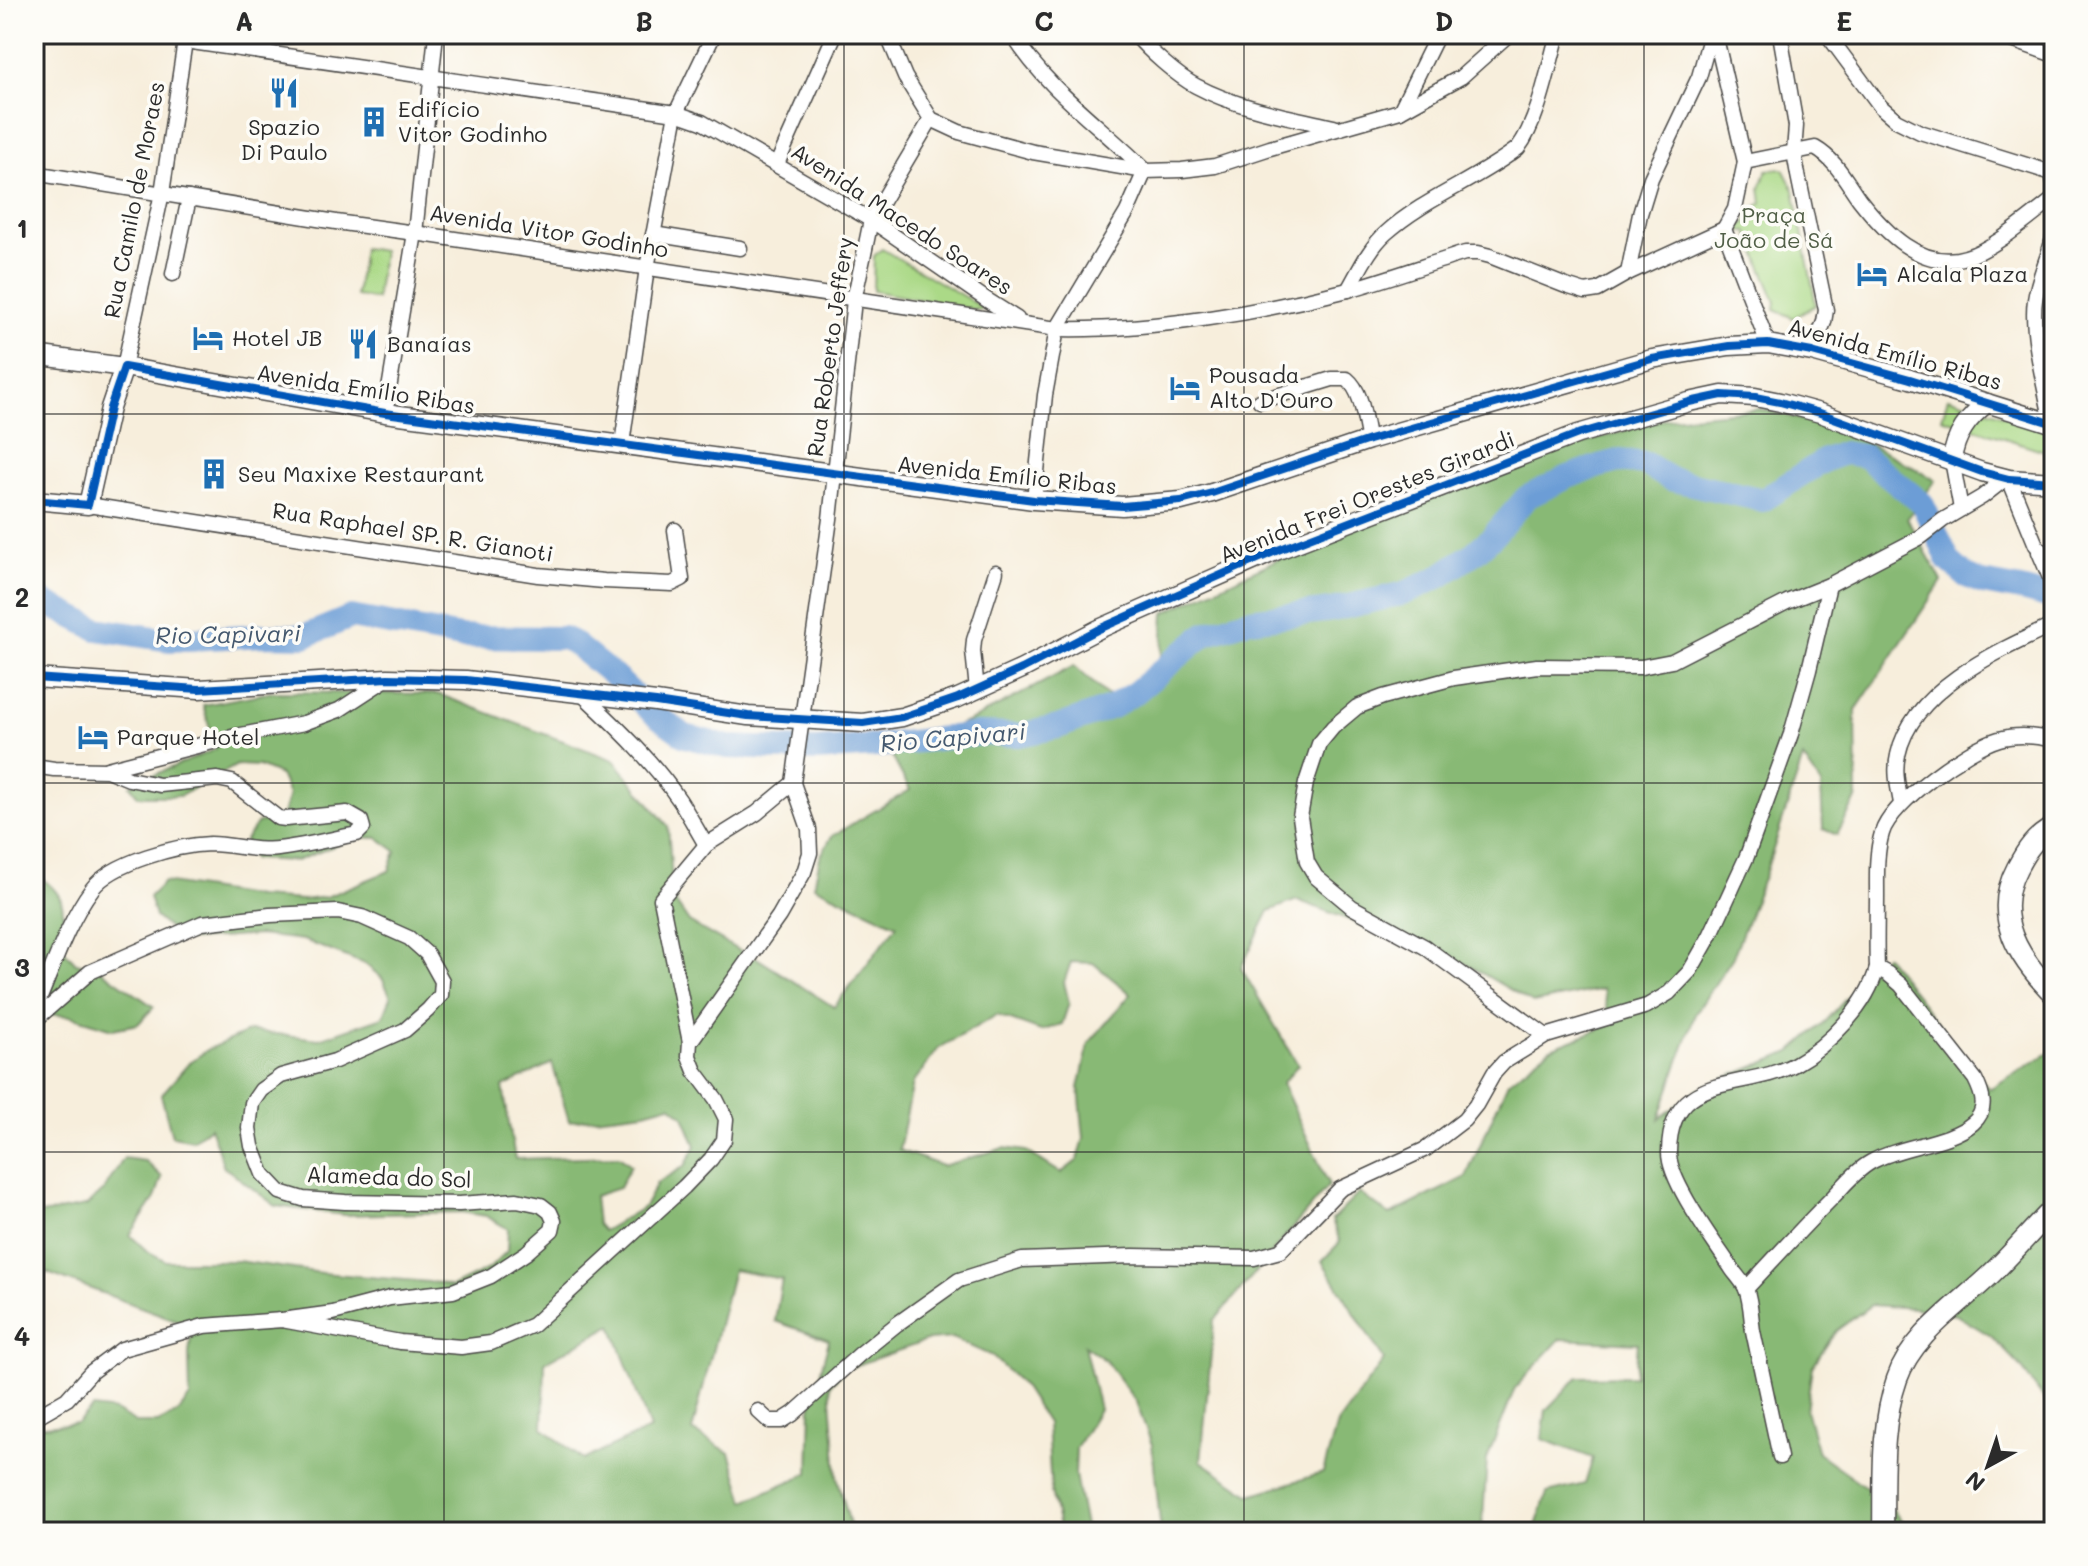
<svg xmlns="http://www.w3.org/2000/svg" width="2088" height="1566" font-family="Mali,sans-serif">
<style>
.green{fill:#abd987;stroke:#6b8259;stroke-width:2}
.forest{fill:#88b974;stroke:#5a7250;stroke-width:2;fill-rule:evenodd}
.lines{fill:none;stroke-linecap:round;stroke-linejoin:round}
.river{stroke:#6c9dd6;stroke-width:24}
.minor-casing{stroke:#4a4846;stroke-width:17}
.tertiary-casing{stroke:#4a4846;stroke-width:21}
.secondary-casing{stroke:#4a4846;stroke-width:23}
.minor{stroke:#fff;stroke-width:14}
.tertiary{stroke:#fff;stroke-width:18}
.secondary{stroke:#fff;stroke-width:20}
.cycleway-casing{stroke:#fdfcf7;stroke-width:13}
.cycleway{stroke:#0057b8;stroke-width:8}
.grid{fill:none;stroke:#2b2b2b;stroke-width:2;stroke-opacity:0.55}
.labels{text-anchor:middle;stroke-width:7;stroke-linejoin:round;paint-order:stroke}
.poi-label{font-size:22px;fill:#2b2b2b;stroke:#fdfcf7;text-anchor:start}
.street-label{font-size:22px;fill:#2b2b2b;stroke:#fdfcf7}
.park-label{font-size:22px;fill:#515f47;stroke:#fdfcf7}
.water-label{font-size:24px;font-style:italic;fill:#45596f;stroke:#fdfcf7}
.neatline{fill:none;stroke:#2b2b2b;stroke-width:3}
.grid-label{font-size:26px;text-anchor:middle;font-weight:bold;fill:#2b2b2b}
</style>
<rect width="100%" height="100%" fill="#fdfcf7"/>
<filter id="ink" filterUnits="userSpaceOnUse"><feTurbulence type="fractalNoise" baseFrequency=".0125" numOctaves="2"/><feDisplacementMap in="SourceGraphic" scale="16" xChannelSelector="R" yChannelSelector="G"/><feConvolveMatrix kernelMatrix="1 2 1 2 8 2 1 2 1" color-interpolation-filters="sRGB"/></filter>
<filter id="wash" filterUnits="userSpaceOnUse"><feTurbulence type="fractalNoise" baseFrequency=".006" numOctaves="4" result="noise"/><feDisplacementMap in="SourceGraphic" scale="32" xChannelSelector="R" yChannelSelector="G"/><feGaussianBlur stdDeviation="1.8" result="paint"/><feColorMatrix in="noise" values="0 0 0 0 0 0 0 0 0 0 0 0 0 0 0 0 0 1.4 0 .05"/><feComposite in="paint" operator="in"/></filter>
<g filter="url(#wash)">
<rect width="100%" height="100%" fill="#f7eedc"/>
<g class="green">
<path d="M1783 169 1794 190 1816 305 1793 318 1775 309 1776 302 1747 231H1738L1740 226 1748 221 1753 208 1762 203 1760 188 1767 170Z"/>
<path d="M363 248 383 251 376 299 356 296Z"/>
<path d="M882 249 980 306 982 309 977 310 873 291 874 256Z"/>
<path d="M1948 397 2054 432V454L1942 418Z"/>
</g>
<g class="forest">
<path d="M1760 409 1847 431 1936 480 1907 518 1942 581 1856 710 1857 797 1837 835 1823 829 1821 785 1803 758 1765 874 1733 957 1695 1014 1659 1119 1698 1089 1791 1052 1827 1020 1885 955 1989 1089 2054 1050V1413L2020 1366 1991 1336 1956 1315 1914 1308 1871 1305 1836 1331 1812 1367 1806 1410 1818 1453 1888 1503 1909 1532H1534L1547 1493 1585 1484 1593 1458 1542 1439 1546 1410 1578 1377 1635 1376 1638 1343 1560 1339 1515 1388 1487 1459 1482 1532H1161L1152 1445 1136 1402 1105 1360 1084 1345 1099 1409 1076 1448 1075 1475 1086 1532H1060L1051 1491 1047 1423 1023 1386 992 1356 952 1338 929 1340 845 1369 830 1385 837 1476 852 1532H34V1427L77 1423 92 1408 115 1411 136 1423H158L178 1413 190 1397 189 1354 192 1326 34 1268V1212L41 1214 86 1206 103 1191 124 1158 145 1161 162 1177 155 1198 130 1235 147 1251 166 1261H238L322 1273 440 1283 451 1287 490 1268 507 1251 508 1229 486 1216 461 1212 344 1215 276 1206 224 1167 210 1127 193 1140 172 1136 161 1095 190 1062 209 1049 250 1031 319 1039 383 1017 391 997 382 978 365 964 303 940 258 935 192 940 172 931 155 917 149 897 164 882 257 897 303 900 326 897 389 871 396 851 378 838 357 837 296 861 253 859 245 840 258 823 283 815 289 794 280 775 259 766 237 765 180 796H138L130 785 216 749 203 705 272 692 438 694 614 760 668 826 672 880 676 903 689 922 738 950 755 957 834 1007 897 925 814 886 820 857 832 836 910 790 888 749 970 721 1074 666 1109 697C1127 690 1154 677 1160 659 1164 645 1163 627 1164 613L1408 498 1662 419ZM1297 900 1466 964 1533 1003 1603 989 1610 1025 1551 1048 1508 1082 1466 1177 1390 1215 1359 1193 1332 1220 1340 1242 1322 1261 1384 1360 1337 1424 1323 1473 1251 1495 1201 1461 1214 1321 1329 1185 1282 1083 1298 1065 1241 968 1269 911ZM1071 962 1093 963 1131 994 1089 1043 1079 1088 1084 1138 1078 1160 1061 1173 1026 1151 1004 1148 942 1166 899 1150 913 1083 939 1048 997 1015 1041 1031 1062 1024 1069 1003 1064 982ZM552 1063 569 1121 645 1112 670 1105 684 1116 696 1146 685 1166 657 1183 644 1207 603 1231 597 1224 594 1196 619 1188 631 1165 619 1156 515 1159 503 1087ZM733 1270 782 1279 775 1321 829 1340 811 1408 809 1473 745 1501 730 1453 692 1431ZM612 1325 650 1429 583 1460 543 1428 545 1362Z"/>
<path d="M34 873C71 897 63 908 61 947L76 963 98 968 154 1007 138 1024 113 1029 71 1016 34 1013Z"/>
</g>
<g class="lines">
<path class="river" d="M34 597 97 629 169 640 266 635 305 636 351 617 461 637 563 638 572 642 615 677 652 712 685 736 728 747 816 750 876 746 979 734 1019 735 1058 727 1112 707 1136 692 1205 634 1249 620 1332 610 1405 593 1439 577 1474 553 1492 537 1527 497 1568 477 1599 466 1619 461 1646 464 1670 479 1763 500 1825 460 1844 453 1864 456 1922 503 1949 561 1966 576 1983 583 2021 590 2054 599"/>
</g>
</g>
<g filter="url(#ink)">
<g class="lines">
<g class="minor-casing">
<g id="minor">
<path d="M146 34 185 41 676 113 702 122 871 220 987 300 1017 319"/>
<path d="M887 34 905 77 931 119 959 132 1033 152 1145 171 1182 170 1215 166 1270 148 1400 111 1461 77 1509 34"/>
<path d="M1012 34C1047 90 1100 125 1145 170"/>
<path d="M1135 34C1149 51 1177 76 1196 86 1237 108 1289 117 1334 127"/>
<path d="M1715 34 1745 162"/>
<path d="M1780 34 1796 126 1794 152 1798 175 1826 310 1824 322 1812 352"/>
<path d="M1827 34 1881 107 1896 120 1920 132 2052 173"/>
<path d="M1995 34 2054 55"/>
<path d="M1400 111 1438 34"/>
<path d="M777 164 835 34"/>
<path d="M34 173 336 222 415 233 1057 329C1149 331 1259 313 1348 290 1387 279 1426 265 1465 253H1478L1490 256 1566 286 1585 292 1598 290 1628 273 1724 229"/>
<path d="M2054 182 2052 173 2054 157"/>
<path d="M1724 229 1735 209 1745 162 1815 148C1836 160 1846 181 1859 199 1884 231 1921 271 1966 257 1994 249 2030 217 2054 199"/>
<path d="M1724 229 1768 344"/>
<path d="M653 234 740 248"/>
<path d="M1628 273 1640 214 1651 178 1699 77 1711 34"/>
<path d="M173 274 189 198"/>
<path d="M1348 290C1359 271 1369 248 1386 233 1425 198 1477 180 1518 148 1539 120 1548 68 1558 34"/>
<path d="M124 367 162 193 185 41"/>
<path d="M1260 401 1332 379H1347C1363 392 1364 421 1369 440"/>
<path d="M385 413 415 233 436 34"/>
<path d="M2052 424C2046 390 2030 332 2035 300 2038 277 2049 257 2054 234"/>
<path d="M622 444 647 268 676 113 714 34"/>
<path d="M1952 460 1961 509"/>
<path d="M2009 479 2036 545 2054 563"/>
<path d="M1034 500 1045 395 1057 329 1127 212 1145 171"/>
<path d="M88 505 538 575 604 581 672 584 682 579 675 530"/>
<path d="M2039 552 2054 587"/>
<path d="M977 690 973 651 974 640 996 572"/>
<path d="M582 694C617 727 653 761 680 801 689 815 697 830 706 845"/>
<path d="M34 766 54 769 107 770 129 779 160 785 217 779 232 782 278 818 286 819 347 813 361 821 363 828 357 834C331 839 304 846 278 849 255 852 233 844 210 844 178 845 112 862 92 889 67 922 51 973 34 1012"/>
<path d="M107 769 236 736 304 723 339 710 388 678"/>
<path d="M1901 803C1898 787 1894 771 1898 755 1912 689 1998 651 2054 625"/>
<path d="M34 1021 90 972 202 923 270 915 338 912 362 917 409 938 427 954 442 981 441 995 428 1010 405 1030 335 1061 281 1076 261 1090 252 1103 249 1128 252 1146 263 1174 280 1192 303 1199 345 1202 459 1204 517 1200 541 1205 550 1212 554 1221 552 1230 526 1253 491 1276 453 1291 390 1298 333 1313 282 1320"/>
<path d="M1546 1036 1425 947 1352 907 1316 877 1307 862 1300 817 1306 783 1319 744 1333 727 1357 707 1383 697 1454 678 1537 666 1641 667 1672 661 1787 602 1829 585"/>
<path d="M690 1042 661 899 706 845 757 813 793 783 830 519 854 300 864 254 871 220 931 119"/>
<path d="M1746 1289C1774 1259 1801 1229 1830 1200 1843 1187 1855 1171 1871 1162 1901 1145 1949 1144 1973 1123 1988 1110 1983 1095 1975 1079L1901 985 1888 974 1877 968"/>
<path d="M758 1411 769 1421H782L793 1414 860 1354 897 1324 959 1280 1022 1260 1133 1256 1254 1258 1280 1251 1340 1189 1426 1149 1464 1120 1476 1105 1494 1073 1504 1062 1546 1036 1647 1006 1669 993 1690 971 1710 936 1747 856 1791 734 1809 670 1829 585 1921 537 1943 520 1982 497 2005 479"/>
<path d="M34 1418 67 1399 91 1372 122 1349 204 1326 282 1320 400 1342 461 1347 491 1343 533 1325 684 1187 711 1159 724 1140 726 1119 716 1099 695 1071 689 1056 690 1042 779 916 804 872 810 853 809 829 793 783"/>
<path d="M1780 1457C1771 1415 1762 1373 1753 1331 1751 1318 1751 1301 1746 1289 1743 1282 1736 1275 1732 1269 1715 1243 1668 1181 1669 1152 1670 1069 1745 1092 1795 1064 1829 1045 1867 1006 1877 968 1876 944 1877 919 1877 894 1877 874 1876 853 1882 833 1891 802 1968 748 1999 739 2016 734 2037 736 2054 740"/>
</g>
</g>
<g class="tertiary-casing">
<g id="tertiary">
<path d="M34 355 124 367 385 413 1034 500 1122 506 1181 501 1212 493 1369 440 1652 359 1729 346 1768 344 1812 352 1910 379 2054 424"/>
<path d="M1952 460C1955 435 1968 418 1987 403"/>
<path d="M34 500 88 505 110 408 124 367"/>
<path d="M34 678 199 689 388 678 466 680 656 702 748 716 863 723 902 717 958 698 1022 669 1099 629 1278 550 1578 434 1689 402 1722 395 1755 397 1780 402 1820 413 1982 472 2009 479 2054 482"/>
</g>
</g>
<g class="secondary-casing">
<g id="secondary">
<path d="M2054 827C2035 837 2027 849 2017 868 1991 917 2019 959 2054 994"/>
<path d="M1883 1532C1884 1482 1880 1427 1897 1379 1912 1335 1958 1306 1990 1275 2012 1254 2032 1230 2054 1208"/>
</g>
</g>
<use href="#minor" class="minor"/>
<use href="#tertiary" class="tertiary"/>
<use href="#secondary" class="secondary"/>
<g class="cycleway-casing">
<g id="cycleway">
<path d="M34 500 88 505 110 408 124 367 385 413 1034 500 1122 506 1181 501 1212 493 1369 440 1652 359 1729 346 1768 344 1812 352 1910 379 2054 424"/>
<path d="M34 678 199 689 388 678 466 680 656 702 748 716 863 723 902 717 958 698 1022 669 1099 629 1278 550 1578 434 1689 402 1722 395 1755 397 1780 402 1820 413 1982 472 2009 479 2054 482"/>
</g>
</g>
<use href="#cycleway" class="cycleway"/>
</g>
</g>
<path class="grid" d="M444 34V1532M844 34V1532M1244 34V1532M1644 34V1532M34 414H2054M34 783H2054M34 1152H2054"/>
<defs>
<g id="restaurant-bare" transform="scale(2.4)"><path d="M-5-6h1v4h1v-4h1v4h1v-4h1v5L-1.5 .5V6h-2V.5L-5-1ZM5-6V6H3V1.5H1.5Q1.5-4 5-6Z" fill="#1f6fb2" stroke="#fdfcf7" stroke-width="2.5" paint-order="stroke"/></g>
<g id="building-bare" transform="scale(2.4)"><path d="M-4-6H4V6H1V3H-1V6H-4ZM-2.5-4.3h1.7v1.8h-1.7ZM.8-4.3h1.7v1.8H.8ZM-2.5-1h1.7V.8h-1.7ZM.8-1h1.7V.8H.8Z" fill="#1f6fb2" stroke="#fdfcf7" stroke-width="2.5" paint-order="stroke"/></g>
<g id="hotel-bare" transform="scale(2.4)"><path d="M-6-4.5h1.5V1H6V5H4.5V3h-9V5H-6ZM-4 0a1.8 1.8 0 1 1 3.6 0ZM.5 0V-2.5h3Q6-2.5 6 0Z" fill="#1f6fb2" stroke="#fdfcf7" stroke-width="2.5" paint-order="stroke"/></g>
</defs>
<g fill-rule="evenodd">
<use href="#restaurant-bare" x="284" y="93"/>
<use href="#building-bare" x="374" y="122"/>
<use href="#hotel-bare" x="1872" y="274"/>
<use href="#hotel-bare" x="208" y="338"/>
<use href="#restaurant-bare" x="363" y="344"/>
<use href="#hotel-bare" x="1185" y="388"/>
<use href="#building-bare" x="214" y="474"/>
<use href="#hotel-bare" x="93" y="737"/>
</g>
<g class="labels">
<g class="poi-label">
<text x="398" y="117">Edifício<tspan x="398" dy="25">Vitor Godinho</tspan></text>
<text x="284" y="135" text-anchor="middle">Spazio<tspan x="284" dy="25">Di Paulo</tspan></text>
<text x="1896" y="282">Alcala Plaza</text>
<text x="232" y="346">Hotel JB</text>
<text x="387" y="352">Banaías</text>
<text x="1209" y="383">Pousada<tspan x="1209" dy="25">Alto D'Ouro</tspan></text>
<text x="238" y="482">Seu Maxixe Restaurant</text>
<text x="117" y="745">Parque Hotel</text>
</g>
<g class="street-label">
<text transform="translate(134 200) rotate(-79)" y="8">Rua Camilo de Moraes</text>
<text transform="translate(902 219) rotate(33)" y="8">Avenida Macedo Soares</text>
<text transform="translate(549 231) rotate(9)" y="8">Avenida Vitor Godinho</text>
<text transform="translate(830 347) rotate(-82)" y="8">Rua Roberto Jeffery</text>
<text transform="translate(1895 354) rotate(15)" y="8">Avenida Emílio Ribas</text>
<text transform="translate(366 389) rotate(9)" y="8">Avenida Emílio Ribas</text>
<text transform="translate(1007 475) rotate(6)" y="8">Avenida Emílio Ribas</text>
<text transform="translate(1367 497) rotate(-22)" y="8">Avenida Frei Orestes Girardi</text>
<text transform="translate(413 532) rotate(9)" y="8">Rua Raphael SP. R. Gianoti</text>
<text transform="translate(389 1177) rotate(2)" y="8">Alameda do Sol</text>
</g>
<g class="park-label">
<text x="1774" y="223">Praça<tspan x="1774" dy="25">João de Sá</tspan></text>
</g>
<g class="water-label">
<text transform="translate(228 635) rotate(-1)" y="8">Rio Capivari</text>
<text transform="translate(953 738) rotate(-5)" y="8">Rio Capivari</text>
</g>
</g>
<rect width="2088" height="1566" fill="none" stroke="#fdfcf7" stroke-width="88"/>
<g transform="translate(1988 1466) rotate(220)" stroke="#fdfcf7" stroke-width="6" paint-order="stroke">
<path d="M0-6L14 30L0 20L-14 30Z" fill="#2b2b2b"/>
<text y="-12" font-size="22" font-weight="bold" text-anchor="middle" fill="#2b2b2b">N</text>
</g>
<rect x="44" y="44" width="2000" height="1478" class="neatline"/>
<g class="grid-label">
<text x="244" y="31">A</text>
<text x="644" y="31">B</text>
<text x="1044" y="31">C</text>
<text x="1444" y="31">D</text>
<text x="1844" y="31">E</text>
<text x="22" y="238">1</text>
<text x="22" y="607">2</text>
<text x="22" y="977">3</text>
<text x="22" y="1346">4</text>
</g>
</svg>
